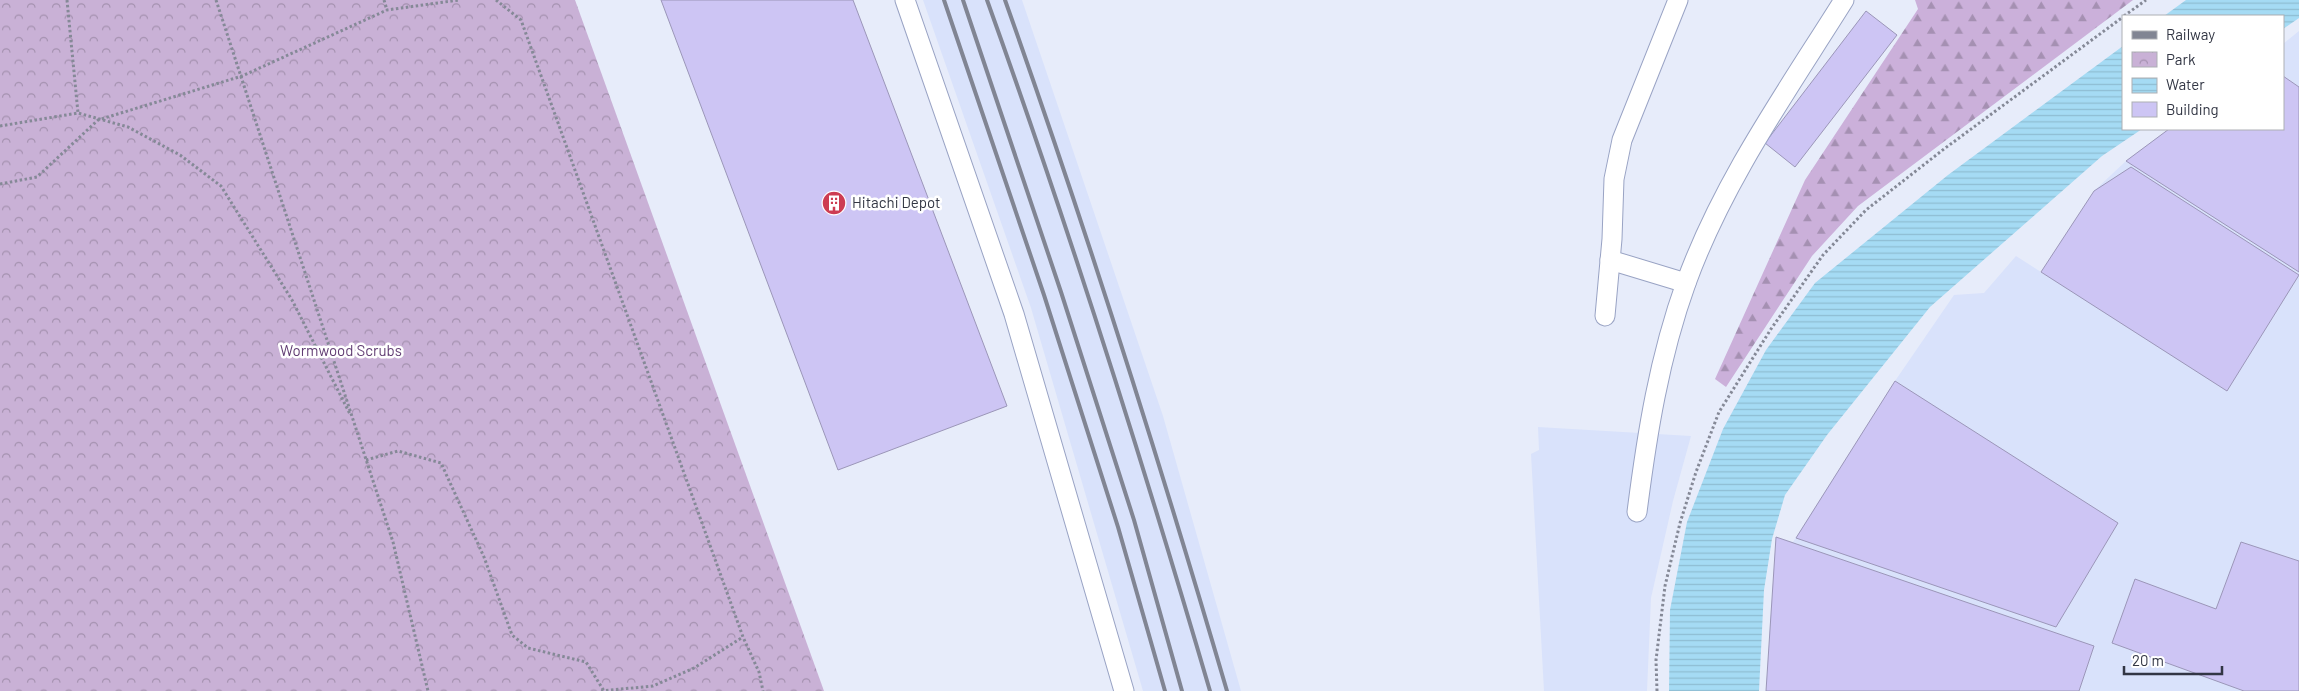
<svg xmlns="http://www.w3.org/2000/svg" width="2299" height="691" font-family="Barlow,sans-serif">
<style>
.built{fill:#d9e2fb}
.forest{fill:url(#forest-firs)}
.park{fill:url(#park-crowns)}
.water{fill:url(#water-rules)}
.building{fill:#cdc5f4;stroke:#9b96b8}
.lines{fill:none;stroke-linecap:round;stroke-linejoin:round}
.service-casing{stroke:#99a3c4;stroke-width:21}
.path{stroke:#858997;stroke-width:3;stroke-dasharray:2.5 2.5;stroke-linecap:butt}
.service{stroke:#fff;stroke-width:19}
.rail{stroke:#818593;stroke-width:4}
.labels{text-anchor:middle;stroke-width:5;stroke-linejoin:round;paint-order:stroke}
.poi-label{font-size:15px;fill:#323644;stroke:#fff;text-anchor:start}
.park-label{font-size:15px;fill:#613d73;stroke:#fff}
</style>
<defs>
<pattern id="forest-firs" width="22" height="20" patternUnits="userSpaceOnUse" patternTransform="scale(1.25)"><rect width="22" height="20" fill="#cbb0da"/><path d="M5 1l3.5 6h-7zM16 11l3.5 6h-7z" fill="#a590b2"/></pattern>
<pattern id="park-crowns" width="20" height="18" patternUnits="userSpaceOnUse" patternTransform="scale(1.25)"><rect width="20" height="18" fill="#c9b1d6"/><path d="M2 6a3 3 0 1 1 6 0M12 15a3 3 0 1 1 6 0" fill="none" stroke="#a491af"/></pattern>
<pattern id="water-rules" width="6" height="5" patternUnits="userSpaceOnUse" patternTransform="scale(1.25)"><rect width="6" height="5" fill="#a5dbf4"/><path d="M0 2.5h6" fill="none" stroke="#8ebdd2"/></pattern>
</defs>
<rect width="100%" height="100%" fill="#e7ecfa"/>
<g class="built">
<path d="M923 0H1022L1163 416 1241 691H1143L1031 308Z"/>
<path d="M2299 31V691H1766L1776 537 1793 542 1895 381 1954 295 1984 293 2016 256 2041 272 2094 191 2126 161 2169 129H2283V44Z"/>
<path d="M1538 427 1691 436 1673 501 1651 598 1647 691H1544L1531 454 1539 450Z"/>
</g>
<path class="forest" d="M1915 0H2133L1858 206 1812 256 1726 387 1715 379 1805 180 1918 9Z"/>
<path class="park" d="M0 0H575L824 691H0Z"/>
<g class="water">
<path d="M2186 0H2299V18L2283 29V16H2164Z"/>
<path d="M2123 46V129H2142L2102 156 1930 307 1827 435 1785 495 1772 539 1764 590 1759 691H1669L1670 610 1687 522 1723 429 1766 350 1815 283 1948 175Z"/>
</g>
<g class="building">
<path d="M661 0H853L1007 406 838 470Z"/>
<path d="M1866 11 1897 35 1795 167 1765 143Z"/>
<path d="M2283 76 2299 87V272L2126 161 2169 129H2283Z"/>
<path d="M2131 167 2299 275 2227 391 2041 272 2094 191Z"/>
<path d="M1895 381 2118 523 2056 627 1796 538Z"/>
<path d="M1776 537 2094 646 2079 691H1766Z"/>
<path d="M2241 542 2299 561V691H2244L2112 643 2135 579 2216 609Z"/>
</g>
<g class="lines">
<g class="service-casing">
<g id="service">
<path d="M905 0 1014 314 1124 691"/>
<path d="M1610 260 1686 283"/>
<path d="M1605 316 1612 239 1614 179 1622 140 1678 0"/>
<path d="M1637 512C1647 434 1659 358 1686 283 1723 181 1787 91 1844 0"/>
</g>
</g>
<g class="path">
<path d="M67 0 78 113"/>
<path d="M216 0 393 542 428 691"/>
<path d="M384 0 387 10"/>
<path d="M496 0 521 20 743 637 759 672 763 691"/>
<path d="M2124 16 2146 0"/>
<path d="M0 126 78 113 128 127 180 155 221 186 292 300 350 414"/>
<path d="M0 184 37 177 98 120 242 76 387 10 459 0"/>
<path d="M366 460 398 451 441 463 484 557 512 635 528 648 586 662 604 691"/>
<path d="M601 691 653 686 694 668 743 637"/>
<path d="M1657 691 1656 660 1665 586 1680 523 1696 472 1719 412 1771 329 1823 255 1866 210 1944 149 2123 17"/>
</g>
<use href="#service" class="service"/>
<g class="rail">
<path d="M944 0 1044 295 1118 527 1165 691"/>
<path d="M963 0 1061 292 1134 520 1182 691"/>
<path d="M987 0C1069 228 1142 459 1210 691"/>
<path d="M1005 0C1086 228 1159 459 1227 691"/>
</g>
</g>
<defs>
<g id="building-disc" transform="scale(1.25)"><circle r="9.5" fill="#cd3c52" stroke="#fff"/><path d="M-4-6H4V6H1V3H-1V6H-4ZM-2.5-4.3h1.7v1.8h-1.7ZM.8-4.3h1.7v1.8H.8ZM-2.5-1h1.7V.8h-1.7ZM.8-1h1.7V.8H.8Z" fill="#fff"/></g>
</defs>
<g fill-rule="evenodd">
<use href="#building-disc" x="834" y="203"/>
</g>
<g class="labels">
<g class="poi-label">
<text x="852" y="208">Hitachi Depot</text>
</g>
<g class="park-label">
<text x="341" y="356">Wormwood Scrubs</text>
</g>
</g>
<rect x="2122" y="15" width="162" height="115" fill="#ffffff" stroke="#adafb4"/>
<rect x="2132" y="31" width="25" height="8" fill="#818593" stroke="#adafb4"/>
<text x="2166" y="40" font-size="15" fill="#323644">Railway</text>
<rect x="2132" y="52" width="25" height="15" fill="url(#park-crowns)" stroke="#adafb4"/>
<text x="2166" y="65" font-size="15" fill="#323644">Park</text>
<rect x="2132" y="78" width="25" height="15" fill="url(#water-rules)" stroke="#adafb4"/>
<text x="2166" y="90" font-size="15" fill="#323644">Water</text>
<rect x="2132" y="102" width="25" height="15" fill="#cdc5f4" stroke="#adafb4"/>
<text x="2166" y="115" font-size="15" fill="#323644">Building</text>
<path d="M2124 666v8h98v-8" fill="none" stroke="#323644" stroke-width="2.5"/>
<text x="2132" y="666" font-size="15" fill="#323644" stroke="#ffffff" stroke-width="4" paint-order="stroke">20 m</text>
</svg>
